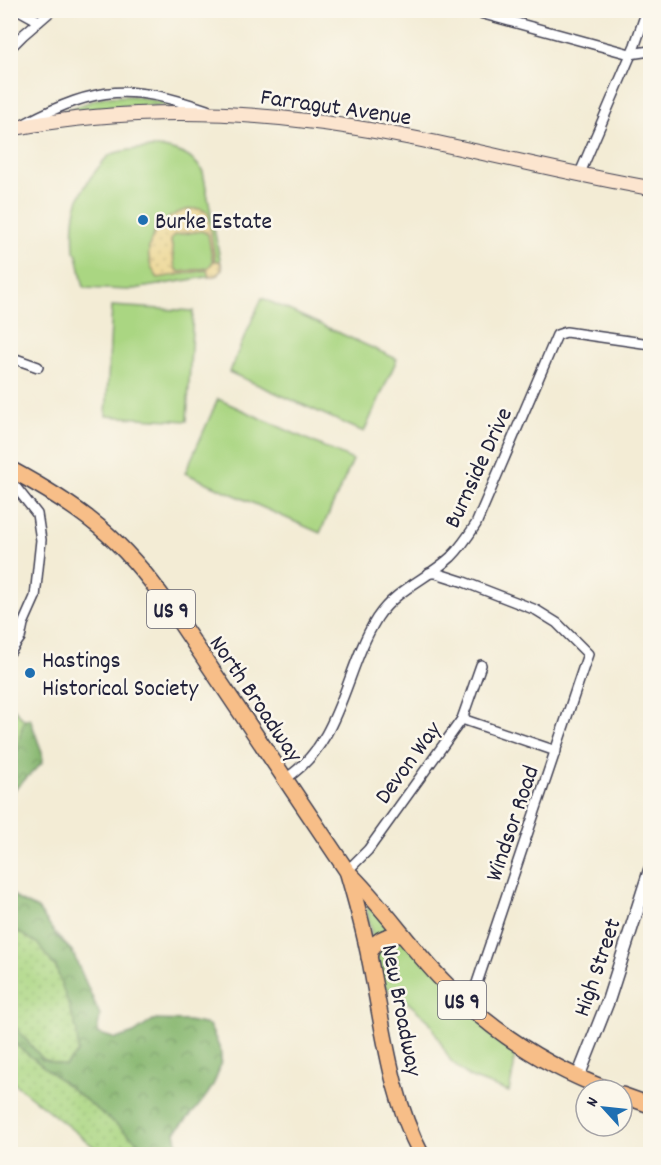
<svg xmlns="http://www.w3.org/2000/svg" width="661" height="1165" font-family="Dekko,sans-serif">
<style>
.grass{fill:#aad682;stroke:#667c5e;stroke-width:1.5}
.forest{fill:url(#forest-crowns);stroke:#546c56;stroke-width:1.5}
.sand{fill:url(#sand-dots);stroke:#887e6c;stroke-width:1.5;fill-rule:evenodd}
.park{fill:url(#park-dots);stroke:#667c5e;stroke-width:1.5}
.lines{fill:none;stroke-linecap:round;stroke-linejoin:round}
.minor-casing{stroke:#414052;stroke-width:12}
.tertiary-casing{stroke:#414052;stroke-width:15}
.secondary-casing{stroke:#414052;stroke-width:16}
.primary-casing{stroke:#414052;stroke-width:18}
.minor{stroke:#fff;stroke-width:9}
.tertiary{stroke:#fff;stroke-width:12}
.secondary{stroke:#fce5cf;stroke-width:14}
.primary{stroke:#f7be88;stroke-width:15}
.poi-dot{fill:#1f6fb2;stroke:#fbf7ec;stroke-width:2}
.labels{text-anchor:middle;stroke-width:5;stroke-linejoin:round;paint-order:stroke}
.shield{fill:#fbf7ec;stroke:#636270;stroke-width:1.5}
.shield-label{font-size:22px;font-weight:bold;fill:#22223b}
.street-label{font-size:24px;fill:#22223b;stroke:#fbf7ec}
.poi-label{font-size:24px;fill:#22223b;stroke:#fbf7ec;text-anchor:start}
</style>
<defs>
<pattern id="forest-crowns" width="20" height="18" patternUnits="userSpaceOnUse" patternTransform="scale(1.5)"><rect width="20" height="18" fill="#87b770"/><path d="M2 6a3 3 0 1 1 6 0M12 15a3 3 0 1 1 6 0" fill="none" stroke="#6e945d"/></pattern>
<pattern id="sand-dots" width="8" height="8" patternUnits="userSpaceOnUse" patternTransform="scale(1.5)"><rect width="8" height="8" fill="#eeda9e"/><path d="M2 2h.1M6 6h.1" fill="none" stroke="#ccbb89" stroke-width="1.8" stroke-linecap="round"/></pattern>
<pattern id="park-dots" width="8" height="8" patternUnits="userSpaceOnUse" patternTransform="scale(1.5)"><rect width="8" height="8" fill="#aad682"/><path d="M2 2h.1M6 6h.1" fill="none" stroke="#92b771" stroke-width="1.8" stroke-linecap="round"/></pattern>
</defs>
<rect width="100%" height="100%" fill="#fbf7ec"/>
<filter id="ink" filterUnits="userSpaceOnUse"><feTurbulence type="fractalNoise" baseFrequency=".0167" numOctaves="2"/><feDisplacementMap in="SourceGraphic" scale="12" xChannelSelector="R" yChannelSelector="G"/><feConvolveMatrix kernelMatrix="1 2 1 2 8 2 1 2 1" color-interpolation-filters="sRGB"/></filter>
<filter id="wash" filterUnits="userSpaceOnUse"><feTurbulence type="fractalNoise" baseFrequency=".008" numOctaves="4" result="noise"/><feDisplacementMap in="SourceGraphic" scale="24" xChannelSelector="R" yChannelSelector="G"/><feGaussianBlur stdDeviation="1.35" result="paint"/><feColorMatrix in="noise" values="0 0 0 0 0 0 0 0 0 0 0 0 0 0 0 0 0 1.4 0 .05"/><feComposite in="paint" operator="in"/></filter>
<g filter="url(#wash)">
<rect width="100%" height="100%" fill="#f3ecd5"/>
<g class="grass">
<path d="M133 96 176 105 127 106 61 112 103 97Z"/>
<path d="M158 147C177 150 193 155 203 172L222 269 218 275 128 290 84 288 77 255 74 252C72 217 74 196 98 168 103 162 107 155 115 153 128 149 144 149 158 147Z"/>
<path d="M262 298 397 359 364 432 229 372Z"/>
<path d="M112 306 193 311 187 421 106 416Z"/>
<path d="M218 399 353 460 320 533 185 473Z"/>
<path d="M366 906 378 912 514 1047V1067L509 1092 469 1077 450 1060 429 1021 405 1000 382 985Z"/>
</g>
<g class="forest">
<path d="M10 704 24 720 30 718 42 753 43 762 11 793Z"/>
<path d="M11 893 19 900 38 909 56 935 72 951 100 1015 97 1033 116 1039 134 1033 153 1020 188 1021 209 1025C213 1034 221 1047 221 1056 221 1086 193 1113 175 1132L177 1142 190 1154H153L11 1041V1022L43 1059 65 1000 56 968 37 944 11 928Z"/>
</g>
<path class="sand" d="M190 209H201L208 213 215 261H220L222 269 218 275 209 277 207 270 158 278C135 249 158 215 190 209ZM202 231 208 234 213 262 208 268 180 272 175 268 171 240 174 235Z"/>
<g class="park">
<path d="M10 705 24 720 16 753 11 762Z"/>
<path d="M11 928 37 943 56 968 77 1031 78 1052 65 1066 43 1059 11 1022Z"/>
<path d="M10 1041H11L153 1154H103L11 1081Z"/>
</g>
</g>
<g filter="url(#ink)">
<g class="lines">
<g class="minor-casing">
<g id="minor">
<path d="M19 10 39 21"/>
<path d="M469 10 630 54 650 51"/>
<path d="M10 48 23 35 52 10"/>
<path d="M26 123C99 85 130 84 207 110"/>
<path d="M580 173 635 45 646 13"/>
<path d="M10 357 38 367"/>
<path d="M10 480 37 514 41 540 35 597 23 624 20 638 10 652"/>
<path d="M429 573H436L464 582 536 610 557 623 588 654 476 986 465 1002"/>
<path d="M462 719 556 751"/>
<path d="M285 779C342 743 344 671 377 618 396 589 427 579 451 557 461 547 469 535 476 524L557 335 566 332 650 344"/>
<path d="M347 871 368 850 462 719 481 665"/>
</g>
</g>
<g class="tertiary-casing">
<path id="tertiary" d="M578 1077 608 1001 650 870"/>
</g>
<g class="secondary-casing">
<path id="secondary" d="M10 129C113 109 221 109 324 123 434 138 541 169 650 188"/>
</g>
<g class="primary-casing">
<g id="primary">
<path d="M10 469C82 508 122 538 169 606L347 871C382 905 409 946 443 981 490 1031 545 1066 609 1090"/>
<path d="M348 874C358 908 367 942 373 977 385 1038 392 1099 421 1154"/>
<path d="M369 957C372 940 387 934 403 935"/>
<path d="M622 1095 650 1105"/>
</g>
</g>
<use href="#minor" class="minor"/>
<use href="#tertiary" class="tertiary"/>
<use href="#secondary" class="secondary"/>
<use href="#primary" class="primary"/>
</g>
</g>
<g class="poi-dot">
<circle cx="143" cy="220" r="6"/>
<circle cx="30" cy="673" r="6"/>
</g>
<g class="labels">
<g class="shield">
<rect x="147" y="590" width="48" height="38" rx="4.5"/>
<rect x="438" y="981" width="48" height="38" rx="4.5"/>
</g>
<g class="shield-label">
<text x="171" y="617">US 9</text>
<text x="462" y="1008">US 9</text>
</g>
<g class="street-label">
<text transform="translate(336 106) rotate(8)" y="8">Farragut Avenue</text>
<text transform="translate(477 467) rotate(-65)" y="8">Burnside Drive</text>
<text transform="translate(257 698) rotate(56)" y="8">North Broadway</text>
<text transform="translate(407 762) rotate(-54)" y="8">Devon Way</text>
<text transform="translate(511 823) rotate(-71)" y="8">Windsor Road</text>
<text transform="translate(596 967) rotate(-71)" y="8">High Street</text>
<text transform="translate(403 1010) rotate(79)" y="8">New Broadway</text>
</g>
<g class="poi-label">
<text x="155" y="228">Burke Estate</text>
<text x="42" y="667">Hastings<tspan x="42" dy="28">Historical Society</tspan></text>
</g>
</g>
<rect width="661" height="1165" fill="none" stroke="#fbf7ec" stroke-width="36"/>
<g transform="translate(604 1108) rotate(297)"><circle r="28" fill="#fbf7ec" stroke="#a4a2a5" stroke-width="1.5"/>
<path d="M0-4.5L10 22L0 15L-10 22Z" fill="#1f6fb2"/>
<text y="-9" font-size="16" font-weight="bold" text-anchor="middle" fill="#22223b">N</text>
</g>
</svg>
